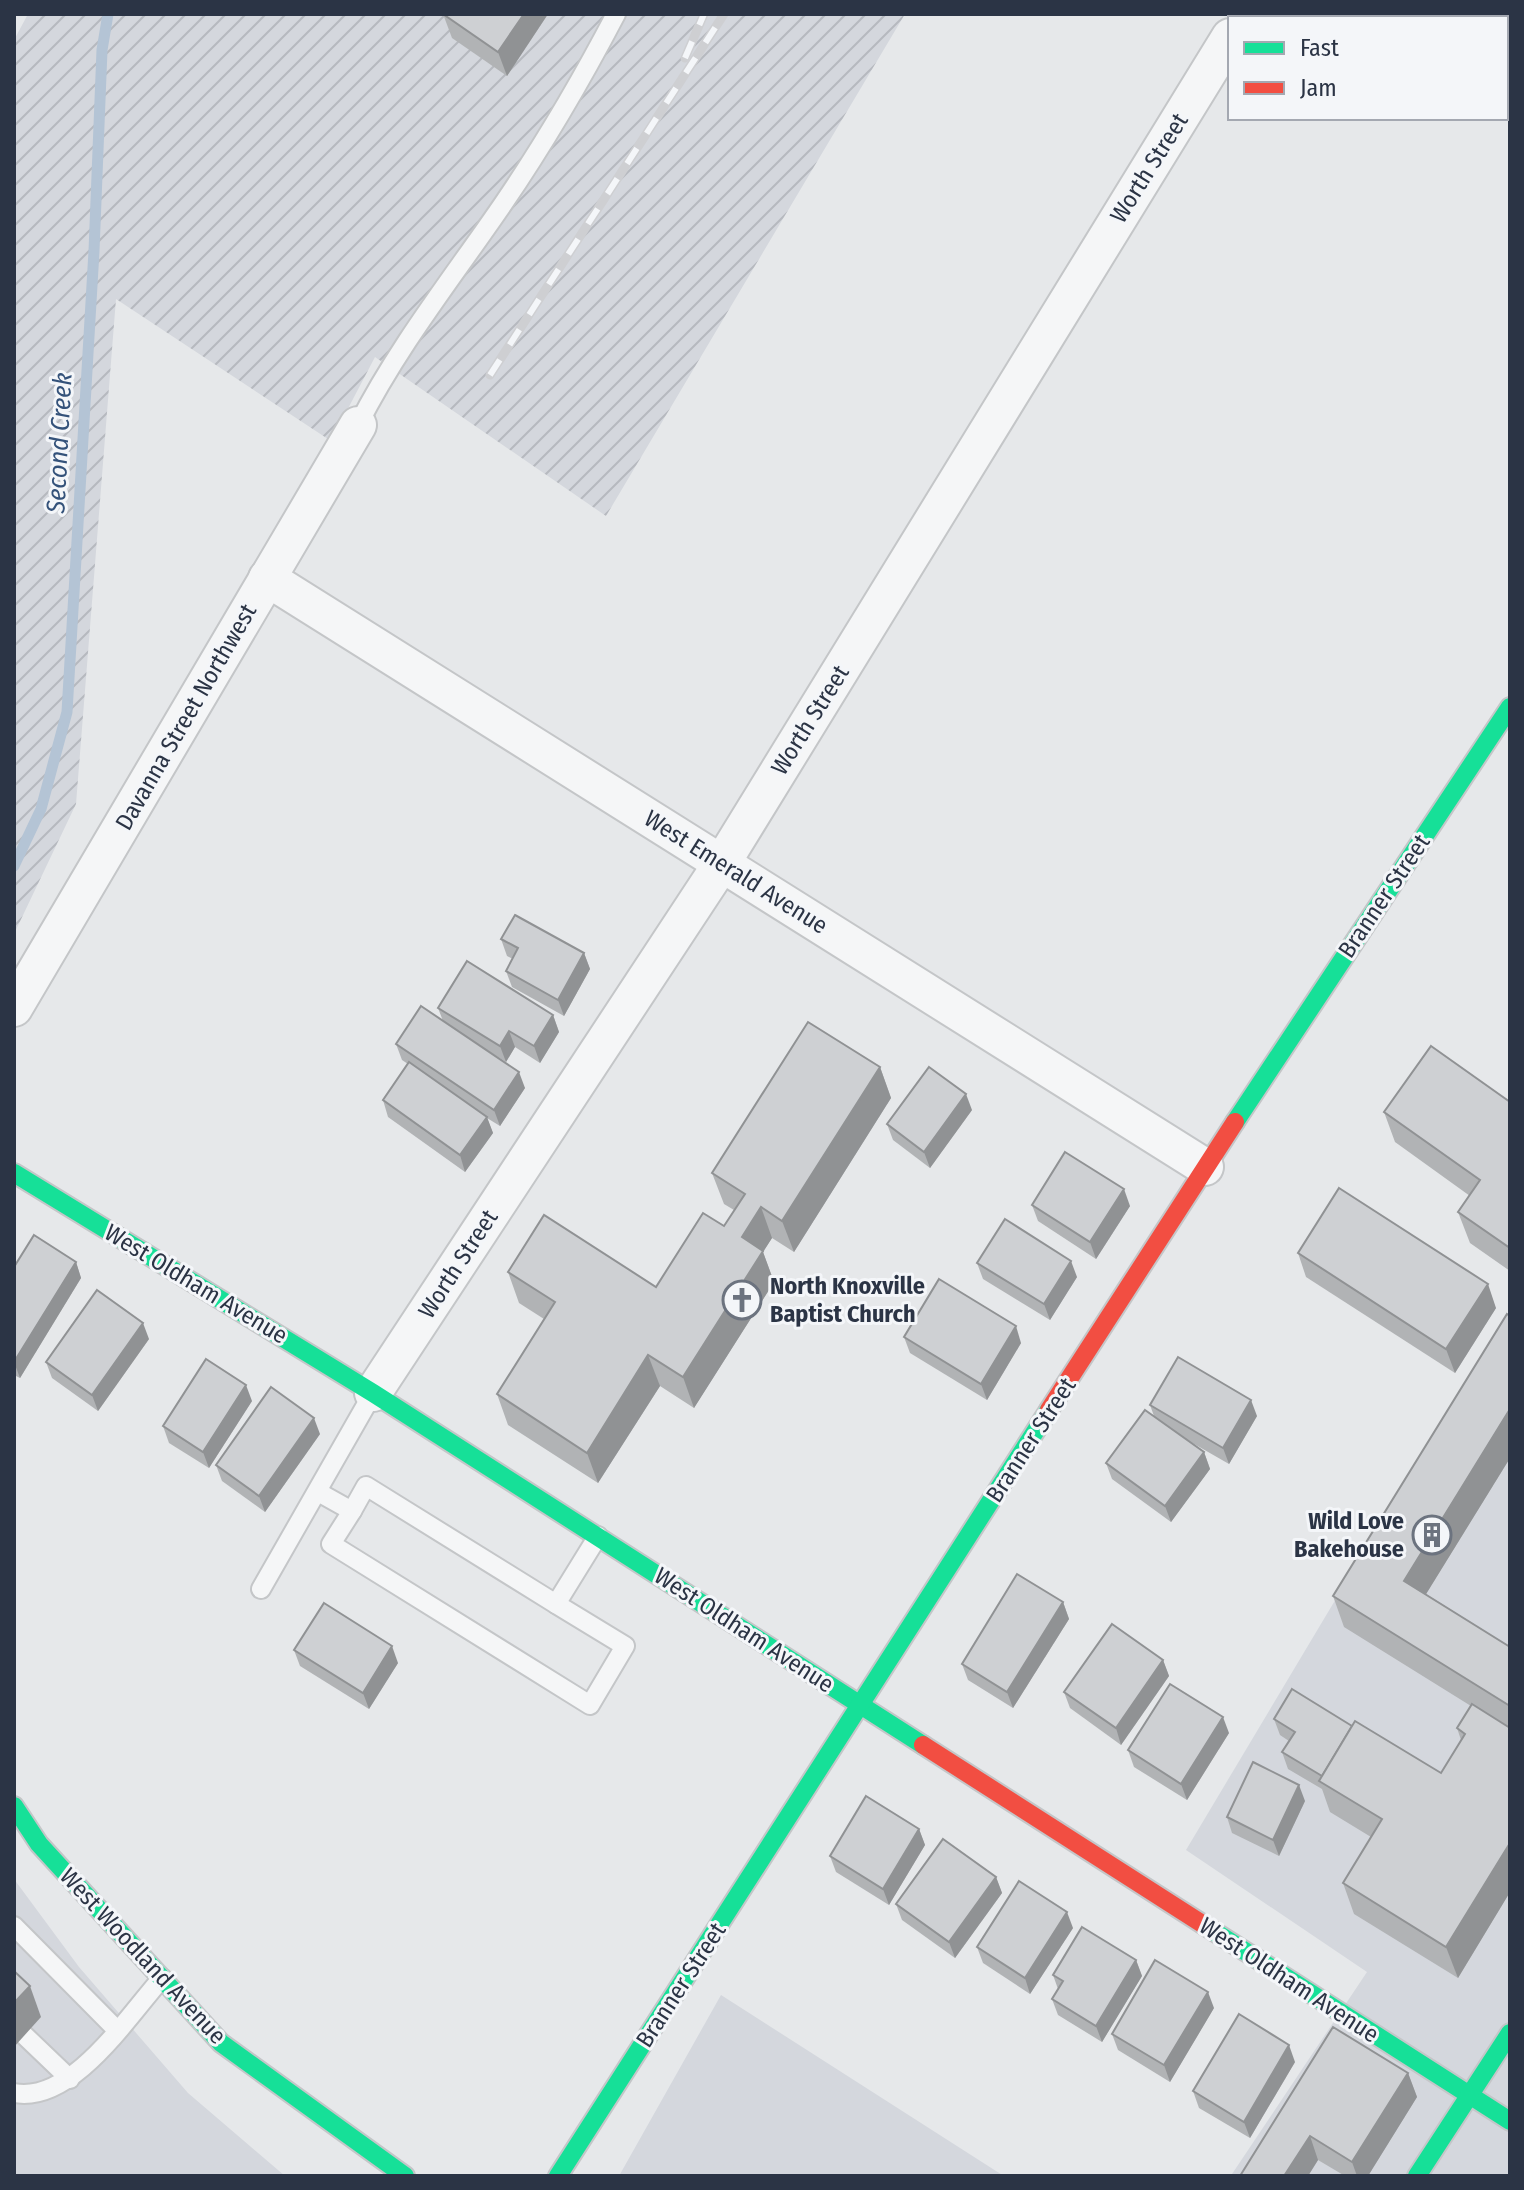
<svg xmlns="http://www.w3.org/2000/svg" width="1524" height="2190" font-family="'Fira Sans Condensed',sans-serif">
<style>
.built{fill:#d4d7dd}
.industrial{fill:url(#industrial-furrows)}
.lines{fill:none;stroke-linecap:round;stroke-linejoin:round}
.stream{stroke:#b4c4d5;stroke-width:11}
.lane-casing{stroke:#c4c6c8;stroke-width:22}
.street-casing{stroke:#c4c6c8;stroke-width:40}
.fast-casing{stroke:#c4c6c8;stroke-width:22}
.jam-casing{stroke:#c4c6c8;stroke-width:22}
.lane{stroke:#f5f6f7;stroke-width:18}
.street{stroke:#f5f6f7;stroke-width:36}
.fast{stroke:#16e098;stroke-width:18}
.jam{stroke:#f24e42;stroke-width:18}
.rail-casing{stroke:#cecfd2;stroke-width:9}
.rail{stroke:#f4f6f9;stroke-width:6;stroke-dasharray:18;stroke-linecap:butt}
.wall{fill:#b1b3b5}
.shaded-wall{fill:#909294}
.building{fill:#ced0d3;stroke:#909294;stroke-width:2}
.labels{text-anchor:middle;stroke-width:6;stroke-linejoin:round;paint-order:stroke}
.street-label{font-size:24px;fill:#2b3445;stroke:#f4f6f9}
.poi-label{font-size:24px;font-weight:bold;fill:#2b3445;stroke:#f4f6f9;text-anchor:start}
.water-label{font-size:26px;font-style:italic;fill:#34527a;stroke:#f4f6f9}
</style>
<defs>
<pattern id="industrial-furrows" width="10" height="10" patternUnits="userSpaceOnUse" patternTransform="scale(2)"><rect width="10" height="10" fill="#d4d7dd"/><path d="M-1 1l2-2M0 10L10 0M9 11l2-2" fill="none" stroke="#b6b9bf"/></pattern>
</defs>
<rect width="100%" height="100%" fill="#e6e8ea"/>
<g class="built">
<path d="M1510 1329V2176H1221L1232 2174 1367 1972 1186 1850 1484 1351Z"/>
<path d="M14 1879 79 1967 188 2093 285 2176H14Z"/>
<path d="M721 1995 996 2171 1004 2176H619Z"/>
</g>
<path class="industrial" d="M28 14H905L606 516 375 357 331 441 116 299 76 804 14 934V40Z"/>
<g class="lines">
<path class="stream" d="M14 866 41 809 67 712 94 251 102 50 108 14"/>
<g class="lane-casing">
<g id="lane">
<path d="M358 425C398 346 453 277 503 204 544 144 582 79 616 14"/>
<path d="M318 1492 352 1511 331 1544 590 1705 625 1646 556 1604 598 1536"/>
<path d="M352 1511 366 1486 556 1604"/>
<path d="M261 1589 373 1393"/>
<path d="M14 1926 116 2029"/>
<path d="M24 2035 70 2079"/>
<path d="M14 2093C72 2104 128 2016 162 1978"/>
</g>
</g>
<g class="street-casing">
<g id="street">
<path d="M267 578 1205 1167"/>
<path d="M14 1008 358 425"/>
<path d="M373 1393 722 863 1230 37"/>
</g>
</g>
<g class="fast-casing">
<g id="fast">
<path d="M1235 1122 1510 707"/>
<path d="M14 1173 373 1393 923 1745"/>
<path d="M14 1806 39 1844 221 2043 405 2176"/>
<path d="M1204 1925 1510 2121"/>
<path d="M558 2176 1049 1410"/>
<path d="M1417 2176 1510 2033"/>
</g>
</g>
<g class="jam-casing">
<g id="jam">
<path d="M1049 1410 1235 1122"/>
<path d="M923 1745 1204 1925"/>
</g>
</g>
<use href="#lane" class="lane"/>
<use href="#street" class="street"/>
<use href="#fast" class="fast"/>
<use href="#jam" class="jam"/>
<g class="rail-casing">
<g id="rail">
<path d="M685 58 704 14"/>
<path d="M490 375 724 14"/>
</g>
</g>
<use href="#rail" class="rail"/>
</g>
<g class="wall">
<path d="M443 14H548L507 76 452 38Z"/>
<path d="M501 939 584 953 590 969 564 1016 512 987 506 971 513 959 507 956Z"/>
<path d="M438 1008 553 1015 559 1032 540 1063 515 1047 506 1062 487 1050 525 1088 500 1126 487 1118 493 1133 465 1172 388 1117 383 1100 408 1064 402 1060 396 1044 443 1021Z"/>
<path d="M880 1067 891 1098 794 1252 772 1238 763 1252 774 1282 694 1408 660 1386 598 1483 508 1425 497 1394 544 1319 519 1303 508 1272 656 1287 724 1226 734 1210 724 1204 712 1173Z"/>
<path d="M1510 1102V1271L1470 1243 1458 1212 1470 1196 1395 1142 1384 1112Z"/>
<path d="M972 1110 930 1168 893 1140 887 1124Z"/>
<path d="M1032 1205 1130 1206 1096 1259 1038 1221Z"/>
<path d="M1298 1253 1496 1308 1455 1373 1306 1277Z"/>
<path d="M76 1262 81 1278 20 1378 14 1375V1267Z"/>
<path d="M977 1263 1077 1277 1050 1320 983 1279Z"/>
<path d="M1510 1316V1458L1426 1594 1510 1647V1892L1458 1978 1354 1914 1343 1883 1371 1837 1330 1812 1322 1789 1288 1769 1282 1752 1289 1741 1280 1735 1274 1719 1352 1726 1441 1773 1461 1740 1457 1728 1471 1706 1344 1627 1333 1596Z"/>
<path d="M904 1337 1021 1343 987 1400 910 1353Z"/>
<path d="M149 1339 98 1411 52 1378 46 1362Z"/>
<path d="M252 1401 209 1468 169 1443 163 1426Z"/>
<path d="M1150 1405 1257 1416 1229 1464 1182 1437 1204 1452 1210 1469 1171 1522 1112 1479 1106 1463 1154 1416Z"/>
<path d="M320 1434 265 1512 222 1481 216 1465Z"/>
<path d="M1063 1602 1069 1619 1013 1708 968 1680 962 1664Z"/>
<path d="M294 1650 398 1663 369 1709 300 1666Z"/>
<path d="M1163 1660 1169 1676 1121 1745 1070 1708 1064 1692Z"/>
<path d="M1229 1733 1187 1800 1134 1767 1128 1750Z"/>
<path d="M1305 1801 1279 1856 1232 1833 1227 1817Z"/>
<path d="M919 1829 925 1845 889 1905 836 1872 830 1856Z"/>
<path d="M996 1877 1002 1893 955 1958 902 1920 896 1904Z"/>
<path d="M1073 1928 1030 1994 983 1963 977 1947Z"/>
<path d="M1136 1960 1142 1976 1102 2042 1058 2015 1052 1999 1058 1989 1053 1975Z"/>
<path d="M1214 2008 1170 2082 1118 2050 1112 2034Z"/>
<path d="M1295 2062 1250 2138 1199 2108 1193 2091Z"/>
<path d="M1408 2073 1417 2097 1368 2176H1345L1318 2160 1308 2176H1240Z"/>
</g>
<g class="shaded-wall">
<path d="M524 14H548L507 76 498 52Z"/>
<path d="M584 953 590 969 564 1016 558 1000Z"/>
<path d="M553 1015 559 1032 540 1063 534 1046Z"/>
<path d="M509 1031 515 1047 506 1062 500 1046Z"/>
<path d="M880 1067 891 1098 794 1252 782 1221Z"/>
<path d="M519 1072 525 1088 500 1126 494 1110Z"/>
<path d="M966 1094 972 1110 930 1168 924 1152Z"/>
<path d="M487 1117 493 1133 465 1172 460 1155Z"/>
<path d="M1124 1189 1130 1206 1096 1259 1090 1242Z"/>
<path d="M761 1207 772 1238 763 1252 774 1282 694 1408 683 1377 742 1237Z"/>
<path d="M1071 1261 1077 1277 1050 1320 1044 1304Z"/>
<path d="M76 1262 81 1278 20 1378 14 1362Z"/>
<path d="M1488 1284 1496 1308 1455 1373 1446 1349Z"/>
<path d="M143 1323 149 1339 98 1411 92 1395Z"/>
<path d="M1016 1326 1021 1343 987 1400 981 1384Z"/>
<path d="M648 1355 660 1386 598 1483 587 1453Z"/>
<path d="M246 1385 252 1401 209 1468 203 1452Z"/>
<path d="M1251 1400 1257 1416 1229 1464 1223 1448Z"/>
<path d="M1510 1409V1458L1415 1612 1404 1581Z"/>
<path d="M314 1418 320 1434 265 1512 259 1496Z"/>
<path d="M1204 1452 1210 1469 1171 1522 1165 1506Z"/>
<path d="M1063 1602 1069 1619 1013 1708 1007 1692Z"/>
<path d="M392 1646 398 1663 369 1709 363 1693Z"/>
<path d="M1163 1660 1169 1676 1121 1745 1116 1728Z"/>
<path d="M1223 1717 1229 1733 1187 1800 1181 1784Z"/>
<path d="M1299 1785 1305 1801 1279 1856 1273 1840Z"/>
<path d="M919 1829 925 1845 889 1905 883 1889Z"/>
<path d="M1510 1843V1892L1458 1978 1446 1947Z"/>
<path d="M996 1877 1002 1893 955 1958 949 1942Z"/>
<path d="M1067 1912 1073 1928 1030 1994 1025 1978Z"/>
<path d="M1136 1960 1142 1976 1102 2042 1096 2026Z"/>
<path d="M30 1986 41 2017 14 2047V2003Z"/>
<path d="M1208 1992 1214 2008 1170 2082 1164 2065Z"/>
<path d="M1289 2045 1295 2062 1250 2138 1244 2122Z"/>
<path d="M1408 2073 1417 2097 1368 2176H1357L1352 2162Z"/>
<path d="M1310 2136 1318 2160 1308 2176H1284Z"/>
</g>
<g class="building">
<path d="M443 14H524L498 52Z"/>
<path d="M515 915 584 953 558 1000 506 971 518 948 501 939Z"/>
<path d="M467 961 553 1015 534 1046 509 1031 500 1046 438 1008Z"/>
<path d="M421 1006 519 1072 494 1110 396 1044Z"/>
<path d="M808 1022 880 1067 782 1221 761 1207 742 1237 763 1251 683 1377 648 1355 587 1453 497 1394 555 1302 508 1272 544 1215 656 1287 703 1213 724 1226 745 1194 712 1173Z"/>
<path d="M1431 1046 1510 1102V1248L1458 1212 1480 1180 1384 1112Z"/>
<path d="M409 1062 487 1117 460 1155 383 1100Z"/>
<path d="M929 1067 966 1094 924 1152 887 1124Z"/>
<path d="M1065 1152 1124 1189 1090 1242 1032 1205Z"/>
<path d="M1339 1188 1488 1284 1446 1349 1298 1253Z"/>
<path d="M1005 1219 1071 1261 1044 1304 977 1263Z"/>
<path d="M34 1235 76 1262 14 1362V1267Z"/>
<path d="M939 1279 1016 1326 981 1384 904 1337Z"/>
<path d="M97 1290 143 1323 92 1395 46 1362Z"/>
<path d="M1507 1314 1510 1316V1409L1404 1581 1510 1647V1706L1333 1596Z"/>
<path d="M1178 1357 1251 1400 1223 1448 1150 1405Z"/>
<path d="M206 1359 246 1385 203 1452 163 1426Z"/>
<path d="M271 1387 314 1418 259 1496 216 1465Z"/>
<path d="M1145 1410 1204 1452 1165 1506 1106 1463Z"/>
<path d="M1017 1574 1063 1602 1007 1692 962 1664Z"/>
<path d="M324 1603 392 1646 363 1693 294 1650Z"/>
<path d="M1112 1624 1163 1660 1116 1728 1064 1692Z"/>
<path d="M1170 1684 1223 1717 1181 1784 1128 1750Z"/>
<path d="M1292 1689 1352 1726 1322 1776 1282 1752 1295 1732 1274 1719Z"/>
<path d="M1472 1704 1510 1728V1843L1446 1947 1343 1883 1382 1819 1319 1781 1355 1721 1441 1773 1465 1734 1457 1728Z"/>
<path d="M1253 1762 1299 1785 1273 1840 1227 1817Z"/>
<path d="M866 1796 919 1829 883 1889 830 1856Z"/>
<path d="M943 1839 996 1877 949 1942 896 1904Z"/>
<path d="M1019 1881 1067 1912 1025 1978 977 1947Z"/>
<path d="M1082 1927 1136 1960 1096 2026 1052 1999 1063 1981 1053 1975Z"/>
<path d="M1155 1960 1208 1992 1164 2065 1112 2034Z"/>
<path d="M14 1971 30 1986 14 2003Z"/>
<path d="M1239 2014 1289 2045 1244 2122 1193 2091Z"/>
<path d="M1333 2027 1408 2073 1352 2162 1310 2136 1284 2176H1240Z"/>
</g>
<defs>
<g id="church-ring" transform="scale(2)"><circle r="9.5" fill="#f4f6f9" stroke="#6c737f" stroke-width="1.5"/><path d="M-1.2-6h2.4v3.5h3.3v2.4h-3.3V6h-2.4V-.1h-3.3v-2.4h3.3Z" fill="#6c737f"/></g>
<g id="building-ring" transform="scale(2)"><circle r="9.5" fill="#f4f6f9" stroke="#6c737f" stroke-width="1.5"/><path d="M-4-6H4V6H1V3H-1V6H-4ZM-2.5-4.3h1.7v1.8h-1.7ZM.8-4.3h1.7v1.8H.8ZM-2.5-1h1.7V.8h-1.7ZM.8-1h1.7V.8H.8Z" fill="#6c737f"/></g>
</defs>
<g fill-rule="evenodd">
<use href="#church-ring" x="742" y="1300"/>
<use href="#building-ring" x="1432" y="1535"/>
</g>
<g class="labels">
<g class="street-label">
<text transform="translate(1149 168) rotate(-58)" y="8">Worth Street</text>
<text transform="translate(186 717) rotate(-60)" y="8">Davanna Street Northwest</text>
<text transform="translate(810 720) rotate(-58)" y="8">Worth Street</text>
<text transform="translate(736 872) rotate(32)" y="8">West Emerald Avenue</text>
<text transform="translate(1384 896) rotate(-56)" y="8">Branner Street</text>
<text transform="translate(458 1264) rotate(-57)" y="8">Worth Street</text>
<text transform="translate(196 1284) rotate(31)" y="8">West Oldham Avenue</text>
<text transform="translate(1031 1440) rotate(-57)" y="8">Branner Street</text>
<text transform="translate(744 1630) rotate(33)" y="8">West Oldham Avenue</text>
<text transform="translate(143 1956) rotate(47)" y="8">West Woodland Avenue</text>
<text transform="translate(1289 1980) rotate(33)" y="8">West Oldham Avenue</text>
<text transform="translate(681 1985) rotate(-57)" y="8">Branner Street</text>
</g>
<g class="poi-label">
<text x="770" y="1294">North Knoxville<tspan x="770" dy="28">Baptist Church</tspan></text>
<text x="1404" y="1529" text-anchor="end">Wild Love<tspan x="1404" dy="28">Bakehouse</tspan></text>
</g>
<g class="water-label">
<text transform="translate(59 443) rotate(-87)" y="9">Second Creek</text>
</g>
</g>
<rect width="1524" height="2190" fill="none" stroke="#2b3445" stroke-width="32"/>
<rect x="1228" y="16" width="280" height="104" fill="#f4f6f9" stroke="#a4a8b1" stroke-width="2"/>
<rect x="1244" y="42" width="40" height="12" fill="#16e098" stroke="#a4a8b1" stroke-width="2"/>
<text x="1300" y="56" font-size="24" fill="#2b3445">Fast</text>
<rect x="1244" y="82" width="40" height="12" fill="#f24e42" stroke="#a4a8b1" stroke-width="2"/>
<text x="1300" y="96" font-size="24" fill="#2b3445">Jam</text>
</svg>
